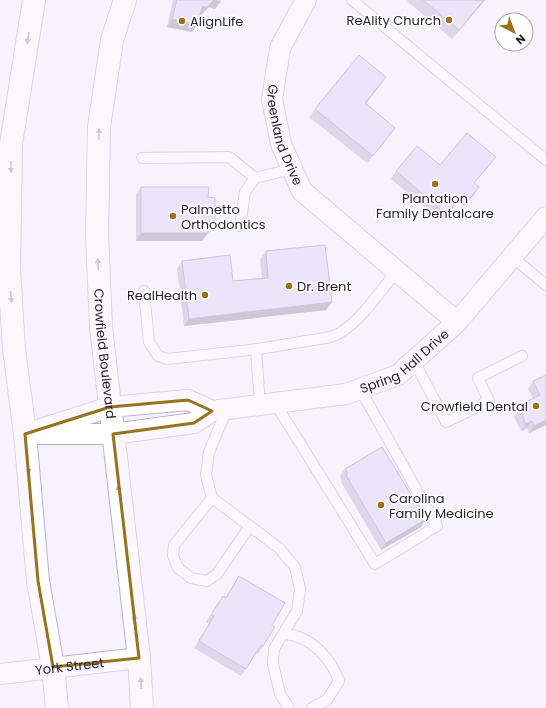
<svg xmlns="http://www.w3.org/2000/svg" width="546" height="708" font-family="Poppins,sans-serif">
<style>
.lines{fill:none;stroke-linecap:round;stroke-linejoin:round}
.service-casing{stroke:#bbb2cd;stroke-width:12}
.minor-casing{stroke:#bbb2cd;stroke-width:22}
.secondary-casing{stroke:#bbb2cd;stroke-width:24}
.service{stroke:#fff;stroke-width:10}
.minor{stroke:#fff;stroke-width:20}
.secondary{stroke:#fff;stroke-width:22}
.wall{fill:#c0b5d4}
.shaded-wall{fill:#9c94ac}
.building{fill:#dfd3f6;stroke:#9c94ac}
.oneway{fill:#9d9ca0}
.marked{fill:none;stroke:#96731c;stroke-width:3;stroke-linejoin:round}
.poi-dot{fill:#96731c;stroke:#fff;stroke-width:1.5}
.labels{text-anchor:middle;stroke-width:3.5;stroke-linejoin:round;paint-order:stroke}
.poi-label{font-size:13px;fill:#26222d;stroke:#fff;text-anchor:start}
.street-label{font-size:13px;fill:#26222d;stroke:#fff}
</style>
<rect width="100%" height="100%" fill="#f6f2fe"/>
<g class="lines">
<g class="service-casing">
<g id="service">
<path d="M352 0 546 160"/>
<path d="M142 158 229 157 255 178 292 169"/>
<path d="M240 226 245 192 255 178"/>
<path d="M512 257 546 285"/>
<path d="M144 291 149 342 158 356 167 359 258 349 331 337C357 328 379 292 397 271"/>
<path d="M256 349 260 405"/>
<path d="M414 361 446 422 489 401 478 378 522 356"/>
<path d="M275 403 375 564 437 526 360 389"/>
<path d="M227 409 209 452 206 475 212 498 279 548 295 567 300 589 297 611 274 649 273 664 280 694 289 708"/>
<path d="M212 498 174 545 173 556 178 568 191 578 207 581 217 574 250 526"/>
<path d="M284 634C311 636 330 657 339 681L327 700 312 708"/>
</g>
</g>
<g class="minor-casing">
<g id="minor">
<path id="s1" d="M306 0 280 48 272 99 281 144 302 191 457 322"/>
<path d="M188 400 212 411 194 423 113 434H25L110 407Z"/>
<path id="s2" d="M212 411 346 394 398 375 457 322 546 217"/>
<path id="s3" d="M0 674 139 658"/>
</g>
</g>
<g class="secondary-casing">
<g id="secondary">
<path d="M34 0 11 144 9 270 14 349 25 434 38 581 53 667 57 708"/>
<path id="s4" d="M125 0 112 40 99 127 97 235 101 327 139 658 142 708"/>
</g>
</g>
<use href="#service" class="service"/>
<use href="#minor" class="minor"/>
<use href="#secondary" class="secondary"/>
</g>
<g class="wall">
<path d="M173 0H221L215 9 209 7 202 14H200L192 32 167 27Z"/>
<path d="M408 0H485L452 39 407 1Z"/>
<path d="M381 84 365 104 395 128 367 163 309 117 315 109Z"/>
<path d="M496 157 490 164 474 183V195L464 206 459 201 441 221 391 179 396 171Z"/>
<path d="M141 187 208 197 215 221 210 228H208V233L202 241H136V194Z"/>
<path d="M266 251 332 302 326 310 184 326 177 269 182 261 233 281 262 278 260 259Z"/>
<path d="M546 375V426V425L529 433 527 428 521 431 514 417 524 403 533 398 528 389 533 381Z"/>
<path d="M345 469 421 527 381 550 341 482 342 480 340 476Z"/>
<path d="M239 576 272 625 263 646 258 654 256 653 241 676 194 648 209 624 206 622 218 603 223 596 226 597Z"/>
</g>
<g class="shaded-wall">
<path d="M214 0 221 1 215 9 209 7 202 14 196 15 202 7Z"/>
<path d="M484 0H485L452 39 459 30Z"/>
<path d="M172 19 197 25 192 32 167 27Z"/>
<path d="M386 77 381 84 360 111 365 103Z"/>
<path d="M479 187 474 195 464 206 470 198Z"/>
<path d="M464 193 459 201 441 221 446 214Z"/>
<path d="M208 221H215L210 228H203Z"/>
<path d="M141 233H208L202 241H136Z"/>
<path d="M332 302 326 310 184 326 189 319Z"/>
<path d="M546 420V425L529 433 534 426Z"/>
<path d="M532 421 527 428 521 431 526 424Z"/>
<path d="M426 519 421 527 381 550 386 543Z"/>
</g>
<g class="building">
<path d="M177 0H214L207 7H202L197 25 172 19Z"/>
<path d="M423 0H484L459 30Z"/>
<path d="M359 55 386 77 365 103 395 128 373 156 315 109Z"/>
<path d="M467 133 496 157 474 183 479 187 470 198 464 193 446 214 396 171 417 146 440 165Z"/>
<path d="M141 187H209L208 197 215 198V221H208V233H141Z"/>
<path d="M325 245 332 302 189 319 182 261 230 255 233 281 268 278 266 251Z"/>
<path d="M546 375V420L534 426 532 421 526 424 520 410 526 407 524 403 540 395 533 381Z"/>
<path d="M382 447 426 519 386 543 346 475 348 474 345 469Z"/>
<path d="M239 576 285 603 272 625 275 627 263 646 261 645 246 669 199 641 214 616 211 615 223 596 226 598Z"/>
</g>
<defs><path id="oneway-solid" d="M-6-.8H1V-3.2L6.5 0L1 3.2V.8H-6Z"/></defs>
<g class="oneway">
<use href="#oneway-solid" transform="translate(28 38) rotate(99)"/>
<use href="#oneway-solid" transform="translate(99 134) rotate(-89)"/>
<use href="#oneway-solid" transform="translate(11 167) rotate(91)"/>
<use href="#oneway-solid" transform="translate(98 264) rotate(-93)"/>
<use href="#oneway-solid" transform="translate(11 297) rotate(86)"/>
<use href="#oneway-solid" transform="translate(28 468) rotate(85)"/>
<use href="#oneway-solid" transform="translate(119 491) rotate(-97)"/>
<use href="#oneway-solid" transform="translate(135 620) rotate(-97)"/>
<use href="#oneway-solid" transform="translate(141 683) rotate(-93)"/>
</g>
<path d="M0 0H546V708H0ZM188 400 212 411 194 423 113 434 139 658 53 667 38 581 25 434 110 407Z" fill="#f6f2fe" fill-opacity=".55" fill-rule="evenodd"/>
<path class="marked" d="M188 400 212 411 194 423 113 434 139 658 53 667 38 581 25 434 110 407Z"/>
<g class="poi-dot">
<circle cx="449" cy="20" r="4"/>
<circle cx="182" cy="21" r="4"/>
<circle cx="435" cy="184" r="4"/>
<circle cx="173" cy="216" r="4"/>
<circle cx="289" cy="286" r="4"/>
<circle cx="205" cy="295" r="4"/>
<circle cx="536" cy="406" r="4"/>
<circle cx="381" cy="505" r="4"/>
</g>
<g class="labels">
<g class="poi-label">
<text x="441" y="25" text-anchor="end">ReAlity Church</text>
<text x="190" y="26">AlignLife</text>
<text x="435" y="203" text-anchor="middle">Plantation<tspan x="435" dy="15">Family Dentalcare</tspan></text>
<text x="181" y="214">Palmetto<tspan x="181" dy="15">Orthodontics</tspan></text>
<text x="297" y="291">Dr. Brent</text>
<text x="197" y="300" text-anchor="end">RealHealth</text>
<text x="528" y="411" text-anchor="end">Crowfield Dental</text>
<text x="389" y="503">Carolina<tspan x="389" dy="15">Family Medicine</tspan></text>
</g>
<g class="street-label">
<text dy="5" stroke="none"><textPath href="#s1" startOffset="144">Greenland Drive</textPath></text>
<text dy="5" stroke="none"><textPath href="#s4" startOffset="357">Crowfield Boulevard</textPath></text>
<text dy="5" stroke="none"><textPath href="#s2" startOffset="203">Spring Hall Drive</textPath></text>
<text dy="5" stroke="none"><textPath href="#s3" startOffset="70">York Street</textPath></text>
</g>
</g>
<g transform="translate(514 32) rotate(138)"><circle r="19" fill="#ffffff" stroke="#a8a7ab"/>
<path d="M0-3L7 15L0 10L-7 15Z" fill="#96731c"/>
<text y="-6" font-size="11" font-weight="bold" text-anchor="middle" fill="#26222d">N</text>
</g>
</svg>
